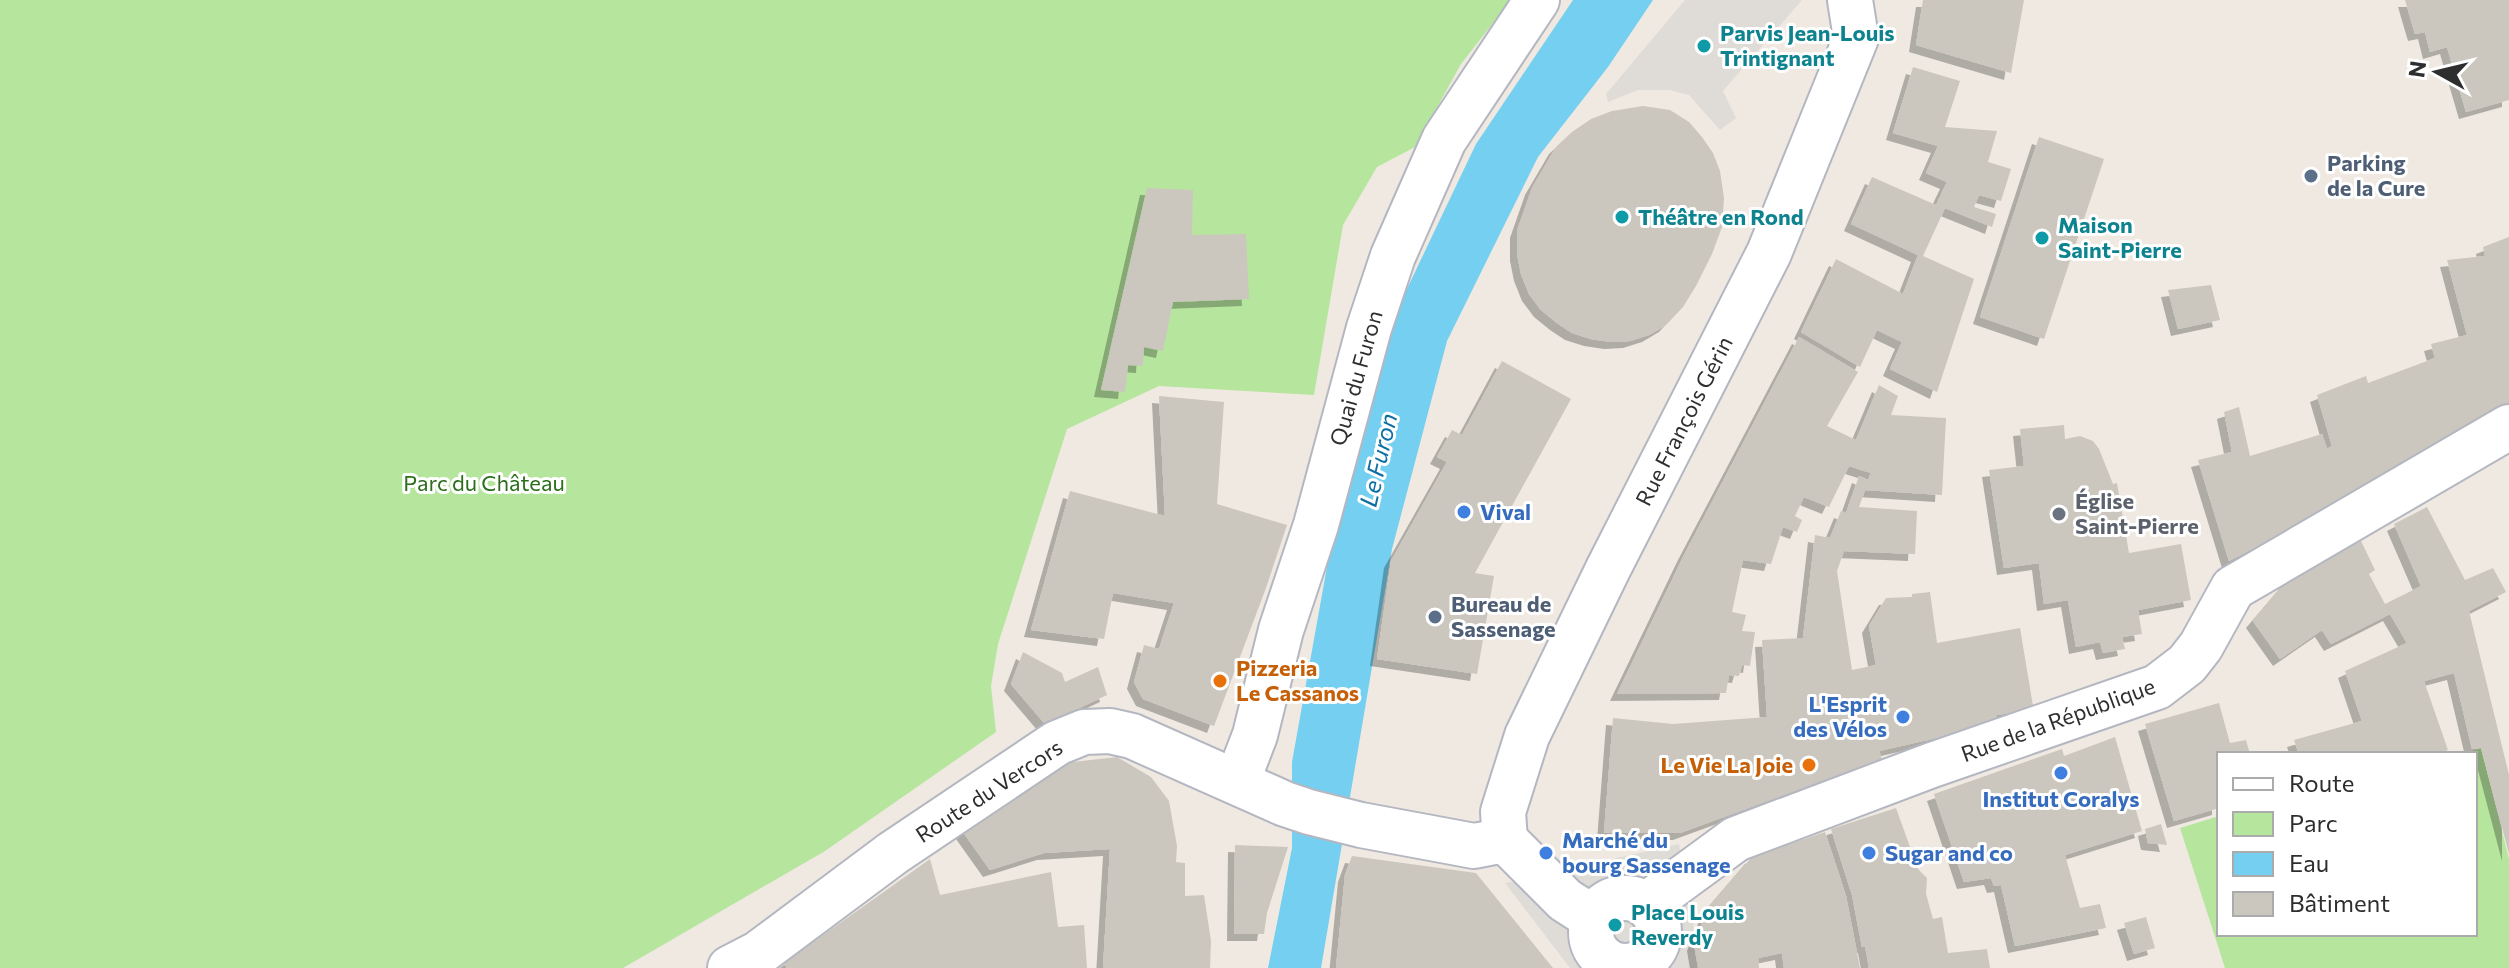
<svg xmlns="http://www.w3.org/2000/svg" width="2509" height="968" font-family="Commissioner,sans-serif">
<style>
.green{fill:#b6e59e}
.plaza{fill:#dfdcd8}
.water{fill:#75cff0}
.building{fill:#cbc7bf;filter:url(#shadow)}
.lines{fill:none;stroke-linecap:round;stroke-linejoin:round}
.minor-casing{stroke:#b4b7c1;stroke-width:48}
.minor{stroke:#fff;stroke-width:44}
.culture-dot{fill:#0f9aa8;stroke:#fff;stroke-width:3}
.service-dot{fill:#5c6f8a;stroke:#fff;stroke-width:3}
.shop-dot{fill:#3f7fe0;stroke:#fff;stroke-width:3}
.worship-dot{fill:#6b7280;stroke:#fff;stroke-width:3}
.food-dot{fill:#e8710a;stroke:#fff;stroke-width:3}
.labels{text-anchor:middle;stroke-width:6;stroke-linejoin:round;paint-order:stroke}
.culture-label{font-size:22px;font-weight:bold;fill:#0d838f;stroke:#fff;text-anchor:start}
.service-label{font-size:22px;font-weight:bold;fill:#4e5e75;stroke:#fff;text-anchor:start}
.street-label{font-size:22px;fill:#2e2e2e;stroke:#fff}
.park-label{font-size:22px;fill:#2c6e1b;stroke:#fff}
.worship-label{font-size:22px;font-weight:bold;fill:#5b616d;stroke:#fff;text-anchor:start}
.shop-label{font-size:22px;font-weight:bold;fill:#366cbe;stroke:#fff;text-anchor:start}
.food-label{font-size:22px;font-weight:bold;fill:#c56008;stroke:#fff;text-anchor:start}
.water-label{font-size:24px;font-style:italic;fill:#0d6fa3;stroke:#fff}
</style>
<defs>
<filter id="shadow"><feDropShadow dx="-7" dy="7" stdDeviation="0" flood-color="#0004"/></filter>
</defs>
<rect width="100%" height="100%" fill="#efe9e1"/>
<g class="green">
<path d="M0 0H1511L1461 64 1415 147 1377 167 1343 225 1314 395 1159 386 1067 429 998 644 991 686 996 732 825 851 623 968H0Z"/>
<path d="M2481 748 2509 859V968H2225L2180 828 2219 816V934H2475V754H2462Z"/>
</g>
<g class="plaza">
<path d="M1685 0H1802L1723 91 1736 118 1720 130 1689 95 1669 90H1638L1608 102 1606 94Z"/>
<path d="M1679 844 1701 968H1570L1505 883Z"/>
</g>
<path class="water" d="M1573 0H1653L1608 67 1538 157 1447 341 1392 549 1321 968H1268L1292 848V762L1335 522 1385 335 1476 144Z"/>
<g class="building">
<path d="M1923 0H2024L2011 73 1916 45Z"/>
<path d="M2405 0H2509V100L2466 112 2447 47 2430 52 2425 32 2415 34Z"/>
<path d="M1913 67 1960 81 1945 127 1997 131 1988 162 2011 169 2001 201 1979 195 1974 207 1996 214 1992 227 1945 208 1923 256 1974 279 1937 392 1890 369 1902 342 1877 330 1860 367 1801 332 1836 259 1903 294 1918 255 1851 224 1872 177 1936 205 1947 182 1926 173 1938 146 1893 133Z"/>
<path d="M1643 106 1670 110 1689 122 1702 137 1713 153 1720 171 1724 198 1722 227 1712 254 1696 286 1683 307 1666 325 1649 335 1630 341 1611 342 1591 339 1572 333 1557 323 1541 310 1529 294 1521 274 1517 254V231L1532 188 1556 147 1572 132 1591 119 1612 111Z"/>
<path d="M2039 137 2104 159 2044 339 1980 317Z"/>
<path d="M1147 188 1193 190 1192 235 1246 234 1249 299 1173 302 1163 351 1144 347 1143 366 1128 365 1125 392 1101 390Z"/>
<path d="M2509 237V416L2229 561 2198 460 2232 452 2224 412 2239 407 2250 456 2322 434 2327 449 2332 446 2317 395 2366 376 2368 383 2435 358 2431 344 2467 335 2447 260 2485 256 2483 247Z"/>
<path d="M2211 285 2220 320 2178 329 2168 290Z"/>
<path d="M1799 337 1858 372 1827 426 1856 440 1879 385 1898 396 1891 415 1946 418 1942 495 1865 490 1859 507 1917 511 1915 554 1844 551 1837 571 1852 670 1876 665 1869 626 1886 598 1912 597V594L1930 592 1937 643 2020 628 2034 712 2020 717 2018 712 1996 715 1998 724 1879 751 1882 759 1680 833H1604L1613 718 1673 724 1767 717 1762 640 1803 638 1815 535 1830 538 1841 511 1846 513 1859 476 1868 480 1871 473 1849 466 1829 507 1804 497 1795 516 1802 520 1797 532 1783 527 1771 564 1743 560 1732 612 1746 615 1742 631 1755 632 1750 666 1742 665 1739 676 1729 675 1726 693 1617 694 1685 553Z"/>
<path d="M1502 361 1571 399 1475 573 1494 576 1477 674 1377 659 1391 561 1447 462 1437 457 1452 430 1462 435Z"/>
<path d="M1159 396 1224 402 1217 504 1287 525 1266 588 1214 726 1143 699 1134 682 1144 645 1159 649 1174 603 1113 593 1104 639 1031 630 1070 491 1165 516Z"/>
<path d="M2064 425 2065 439 2080 436 2093 441 2099 449 2113 484 2117 483 2129 553 2181 544 2191 600 2138 610 2142 634 2122 637 2125 649 2103 653 2100 642 2076 647 2068 600 2044 604 2039 563 2004 568 1989 470 2024 466 2020 429Z"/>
<path d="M2427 507 2465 580 2493 568 2506 592 2469 611 2509 775V854L2481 748 2472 749 2454 673 2424 681 2448 750 2437 754H2299L2294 740 2362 721 2345 671 2407 643 2390 614 2331 644 2322 630 2280 659 2253 621 2293 574 2361 541 2375 570 2369 574 2385 604 2421 586 2394 524Z"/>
<path d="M1023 652 1062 673 1065 682 1098 667 1107 695 1045 724 1011 684Z"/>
<path d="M2219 703 2230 743 2246 740 2250 754H2219V808L2174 821 2145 724Z"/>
<path d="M2115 737 2142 831 2065 855 2080 908 2100 904 2106 928 2015 946 2001 885 1994 886 1991 878 1964 882 1934 794 2062 749 2064 756Z"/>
<path d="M1117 757 1151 777 1169 801 1177 846 1176 862 1185 863V896L1204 895 1211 941 1210 968H1103L1110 849 1044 853 990 870 963 832 1047 774 1073 762Z"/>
<path d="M1896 808 1918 869 1927 878 1926 894 1933 919 1942 917 1948 953 1987 949 1990 968H1869L1865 946 1862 947 1852 895 1831 829Z"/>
<path d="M2161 824 2167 845 2148 843 2145 829Z"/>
<path d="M1825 832 1846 896 1860 968H1784L1782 953 1758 958 1759 968H1698L1694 944 1709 907 1752 857Z"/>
<path d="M1235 845 1288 847 1267 913 1264 934H1234Z"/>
<path d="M1352 856 1476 873 1553 968H1336L1345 875Z"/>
<path d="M930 859 940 895 1051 872 1058 927 1084 925 1087 968H787L784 963Z"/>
<path d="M2146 917 2155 948 2134 954 2124 923Z"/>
</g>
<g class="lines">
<g class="minor-casing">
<g id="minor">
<path d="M1237 782 1255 735 1281 630 1316 525 1369 328 1393 256 1444 140 1537 0"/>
<path d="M1505 840 1503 812 1527 736 1608 569 1769 253 1856 38 1850 0"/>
<path d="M1505 840 1565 900 1593 918"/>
<circle cx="1625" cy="932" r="34"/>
<path d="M1646 905 1736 839 1932 765 2157 687 2187 664 2201 646 2233 588 2509 427"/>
<path d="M730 968 759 953 893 853 1057 743 1084 732 1110 731 1132 736 1285 804 1309 812 1361 825 1474 846 1505 840"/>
</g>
</g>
<use href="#minor" class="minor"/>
</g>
<g class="culture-dot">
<circle cx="1704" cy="46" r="8"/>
<circle cx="1622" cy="217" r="8"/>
<circle cx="2042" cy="238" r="8"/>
<circle cx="1615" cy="925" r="8"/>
</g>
<g class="service-dot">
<circle cx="2311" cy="176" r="8"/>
<circle cx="1435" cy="617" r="8"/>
</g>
<g class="shop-dot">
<circle cx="1464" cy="512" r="8"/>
<circle cx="1903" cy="717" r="8"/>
<circle cx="2061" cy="773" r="8"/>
<circle cx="1546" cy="853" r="8"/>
<circle cx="1869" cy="853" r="8"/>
</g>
<circle class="worship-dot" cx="2059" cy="514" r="8"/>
<g class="food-dot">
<circle cx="1220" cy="681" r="8"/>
<circle cx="1809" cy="765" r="8"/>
</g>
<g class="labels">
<g class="culture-label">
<text x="1720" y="41">Parvis Jean-Louis<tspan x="1720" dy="25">Trintignant</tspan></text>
<text x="1638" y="225">Théâtre en Rond</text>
<text x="2058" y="233">Maison<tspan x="2058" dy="25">Saint-Pierre</tspan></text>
<text x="1631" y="920">Place Louis<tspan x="1631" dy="25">Reverdy</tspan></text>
</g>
<g class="service-label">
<text x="2327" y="171">Parking<tspan x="2327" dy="25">de la Cure</tspan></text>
<text x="1451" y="612">Bureau de<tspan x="1451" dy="25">Sassenage</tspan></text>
</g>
<g class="street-label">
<text transform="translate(1356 378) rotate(-74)" y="8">Quai du Furon</text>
<text transform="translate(1684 421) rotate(-63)" y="8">Rue François Gérin</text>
<text transform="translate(2058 720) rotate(-20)" y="8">Rue de la République</text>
<text transform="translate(989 791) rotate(-33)" y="8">Route du Vercors</text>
</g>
<g class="park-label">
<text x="484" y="491">Parc du Château</text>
</g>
<g class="worship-label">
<text x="2075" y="509">Église<tspan x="2075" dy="25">Saint-Pierre</tspan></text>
</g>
<g class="shop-label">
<text x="1480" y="520">Vival</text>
<text x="1887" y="712" text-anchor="end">L'Esprit<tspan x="1887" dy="25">des Vélos</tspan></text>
<text x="2061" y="807" text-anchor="middle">Institut Coralys</text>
<text x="1562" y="848">Marché du<tspan x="1562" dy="25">bourg Sassenage</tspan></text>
<text x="1885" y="861">Sugar and co</text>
</g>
<g class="food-label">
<text x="1236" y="676">Pizzeria<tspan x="1236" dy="25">Le Cassanos</tspan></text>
<text x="1793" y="773" text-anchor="end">Le Vie La Joie</text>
</g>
<g class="water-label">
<text transform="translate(1379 460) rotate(-77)" y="8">Le Furon</text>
</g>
</g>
<rect x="2217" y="752" width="260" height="184" fill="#ffffff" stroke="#ababab" stroke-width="2"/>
<rect x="2233" y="778" width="40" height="12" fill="#ffffff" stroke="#ababab" stroke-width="2"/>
<text x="2289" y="792" font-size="24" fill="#2e2e2e">Route</text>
<rect x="2233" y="812" width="40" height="24" fill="#b6e59e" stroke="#ababab" stroke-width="2"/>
<text x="2289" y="832" font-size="24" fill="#2e2e2e">Parc</text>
<rect x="2233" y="852" width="40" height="24" fill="#75cff0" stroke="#ababab" stroke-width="2"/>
<text x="2289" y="872" font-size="24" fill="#2e2e2e">Eau</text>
<rect x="2233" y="892" width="40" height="24" fill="#cbc7bf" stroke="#ababab" stroke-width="2"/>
<text x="2289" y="912" font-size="24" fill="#2e2e2e">Bâtiment</text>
<g transform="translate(2437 72) rotate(278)" stroke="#ffffff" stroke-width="6" paint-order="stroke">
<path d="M0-6L14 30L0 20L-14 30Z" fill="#2e2e2e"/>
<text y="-12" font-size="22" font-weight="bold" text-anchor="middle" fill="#2e2e2e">N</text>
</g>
</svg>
